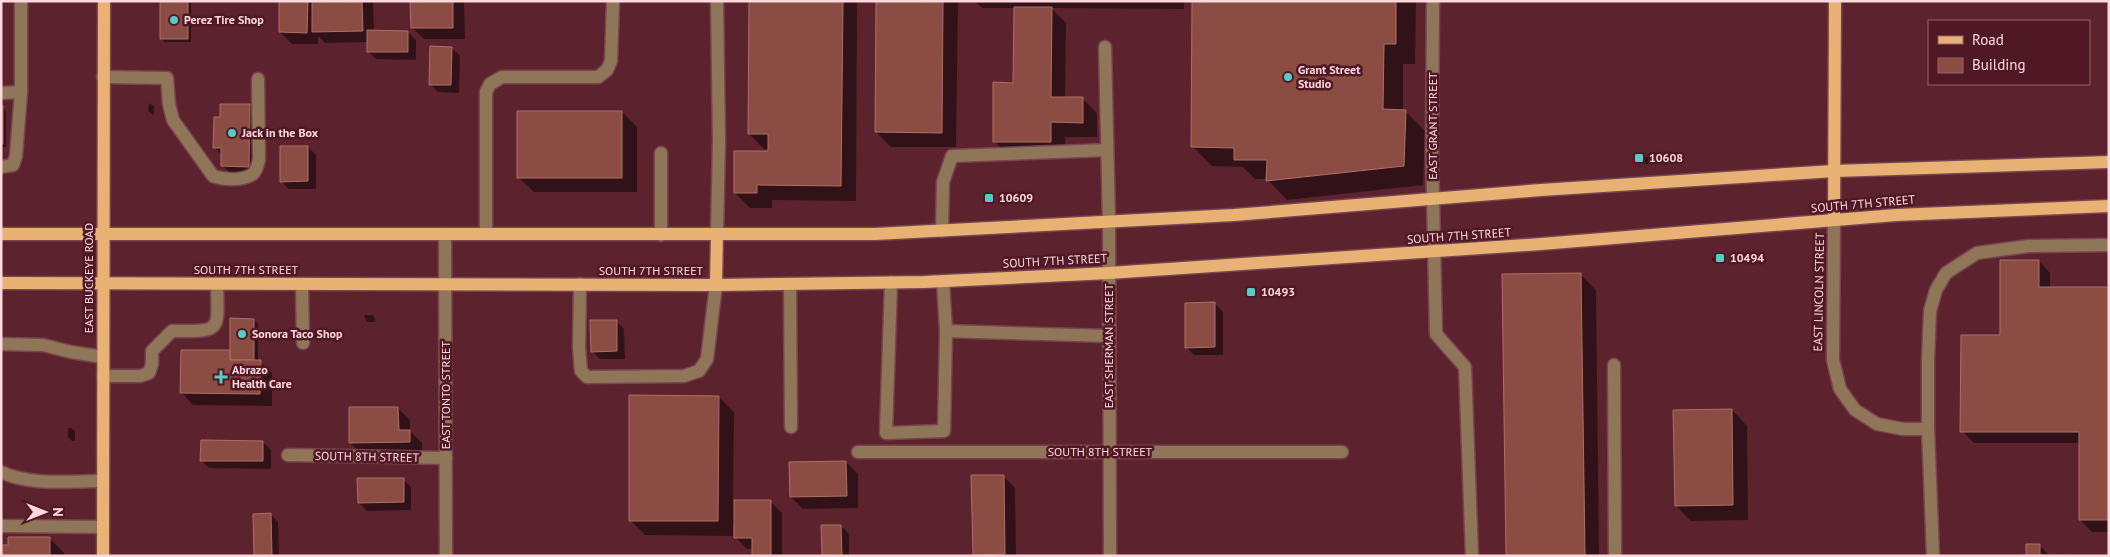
<svg xmlns="http://www.w3.org/2000/svg" width="2110" height="557" font-family="'PT Sans',sans-serif">
<style>
.shadow{fill:#0007}
.building{fill:#8b4d43;stroke:#b06f64}
.lines{fill:none;stroke-linecap:round;stroke-linejoin:round}
.minor-casing{stroke:#79444e;stroke-width:15}
.major-casing{stroke:#79444e;stroke-width:15}
.minor{stroke:#907659;stroke-width:12}
.major{stroke:#e7b273;stroke-width:12}
.poi-dot{fill:#54cdc6;stroke:#501825;stroke-width:2}
.labels{text-anchor:middle;stroke-width:5;stroke-linejoin:round;paint-order:stroke}
.poi-label{font-size:12px;font-weight:bold;fill:#ffd9de;stroke:#501825;text-anchor:start}
.street-label{font-size:12px;fill:#ffd9de;stroke:#501825}
</style>
<rect width="100%" height="100%" fill="#5c232f"/>
<g class="shadow">
<path d="M161 1H191V42H165L161 39Z"/>
<path d="M280 1H373L374 32H408L416 40V60L376 59 368 51V42L325 43 318 36V44H292L280 32Z"/>
<path d="M412 1H464L465 39H424L412 28Z"/>
<path d="M750 1H857L856 201 772 200V208H750L735 193 769 153V149H764L749 134Z"/>
<path d="M877 1H958L956 147H891L876 132Z"/>
<path d="M975 1H1184V9L1051 8 1066 23 1065 98H1082L1097 113V137H1065V156H1009L994 141 1014 84 1015 8H982Z"/>
<path d="M1193 1H1416L1415 64H1403V111H1405L1425 131 1423 185 1287 200 1267 179H1255L1243 167 1212 166 1192 146Z"/>
<path d="M452 48 460 56 459 93 438 92 430 84Z"/>
<path d="M149 103 154 106V115L148 111Z"/>
<path d="M250 106 261 117 260 178 234 177 222 165V155L215 148 221 118Z"/>
<path d="M1 107 6 111V147H1Z"/>
<path d="M622 112 637 127V192H534L518 177Z"/>
<path d="M308 147 316 155V189H289L281 181Z"/>
<path d="M1637 157H1647L1651 161V164H1642Z"/>
<path d="M1722 257 1726 263H1716L1712 260V258Z"/>
<path d="M2039 261 2050 273V288H2109V532H2092L2080 520V443H1974L1962 431 2002 336Z"/>
<path d="M1580 274 1596 290 1599 556H1507Z"/>
<path d="M1215 304 1223 312V355H1194L1186 347Z"/>
<path d="M364 315H373L376 322H367Z"/>
<path d="M254 320 258 324V362H260L272 373V406L193 405 182 393 231 352Z"/>
<path d="M616 321 624 329 625 359H600L592 351Z"/>
<path d="M719 397 734 412 733 501H770L782 513V556H753V549H747L735 537V526H733V536L645 535 630 520Z"/>
<path d="M398 408 410 420V431L422 443V453L362 454 350 443Z"/>
<path d="M1732 410 1747 426 1748 520 1691 521 1676 506Z"/>
<path d="M68 428H71L75 431V441H72L68 437Z"/>
<path d="M263 442 271 450V469L209 468 201 460Z"/>
<path d="M846 462 858 474V508L803 509 791 497Z"/>
<path d="M1003 476 1015 488 1016 556H975L974 554Z"/>
<path d="M403 479 411 487V510L367 511 359 503Z"/>
<path d="M270 514 278 522 279 556H256Z"/>
<path d="M841 526 849 534V556H823Z"/>
<path d="M49 538 64 553V556H1Z"/>
<path d="M2040 546 2050 556H2027Z"/>
</g>
<g class="building">
<rect x="160" y="1" width="28" height="38"/>
<path d="M279 1H308L307 33 279 32Z"/>
<path d="M312 1H362L363 31 312 32Z"/>
<path d="M410 1H453V28H411Z"/>
<path d="M749 1H843L841 186 757 185V193H734V151H768V134H748Z"/>
<path d="M876 1H943L942 133 875 132Z"/>
<path d="M1192 1H1396V44H1384L1383 109 1406 110 1404 166 1266 181 1267 160H1234V148L1191 147Z"/>
<path d="M1014 7H1052L1051 97H1083V123L1051 122V142H993V82L1013 83Z"/>
<path d="M367 30 408 31V52H367Z"/>
<path d="M430 46 452 47 451 85H429Z"/>
<path d="M220 104H250L249 167 221 166V148H213L214 117H220Z"/>
<rect x="1" y="106" width="2" height="38"/>
<rect x="517" y="111" width="105" height="67"/>
<path d="M280 146H308V181L280 182Z"/>
<path d="M2000 260H2039V287H2109V520H2079V432H1960L1961 335H2000Z"/>
<path d="M1581 273 1585 556H1506L1502 274Z"/>
<path d="M1215 302V347L1185 348V303Z"/>
<path d="M230 318 254 319V360H230Z"/>
<path d="M590 320H617V351L591 352Z"/>
<path d="M181 350H230V360H261L260 394 180 393Z"/>
<path d="M629 395 719 396 718 521H629Z"/>
<path d="M349 407H398L399 430H410V442L349 443Z"/>
<path d="M1732 409 1733 505 1675 506 1673 410Z"/>
<path d="M201 440 263 441V461H200Z"/>
<path d="M846 461 847 496 790 497 789 462Z"/>
<path d="M971 475H1004L1005 554 973 555Z"/>
<path d="M357 478H404V502L358 503Z"/>
<path d="M734 500H771V556H752V538H734Z"/>
<path d="M271 513 272 556H254L253 514Z"/>
<path d="M821 525H841L842 556H822Z"/>
<path d="M8 537H50V556H1V545H8Z"/>
<path d="M2026 544H2040V555L2109 556H2004L2026 555Z"/>
</g>
<g class="lines">
<g class="minor-casing">
<g id="minor">
<path d="M717 1 719 141 717 234"/>
<path d="M1433 1 1432 153 1436 334 1465 367 1472 556"/>
<path d="M1105 47 1109 222 1110 556"/>
<path d="M103 77 167 78 169 104 173 120 213 176C224 180 242 181 253 174 257 170 258 164 259 159L258 79"/>
<path d="M1 93 21 92"/>
<path d="M1 167 13 165 16 156 21 92V1"/>
<path d="M1834 220 1833 360 1840 389 1855 410 1877 424 1903 429H1928"/>
<path d="M942 231 943 182 952 156 1107 150"/>
<path d="M445 234 446 556"/>
<path d="M486 234V92L490 84 502 77H598L607 70 611 61 613 1"/>
<path d="M661 235V153"/>
<path d="M943 281 946 331"/>
<path d="M891 282 886 433 944 431 946 331 1109 336"/>
<path d="M302 284 303 343"/>
<path d="M580 284 579 348 581 371 587 377 684 376 699 371 707 359 716 285"/>
<path d="M790 284 791 427"/>
<path d="M1 344 43 345 71 352 103 357"/>
<path d="M1614 365 1615 556"/>
<path d="M103 376H140L149 373 152 364V351L172 331C222 331 218 333 217 284"/>
<path d="M858 452H1342"/>
<path d="M288 455 446 458"/>
<path d="M1 472C31 486 70 481 103 481"/>
<path d="M1 526 103 527"/>
<path d="M1933 556 1928 429V360L1930 311 1936 290 1946 273 1977 253 2029 246 2109 245"/>
</g>
</g>
<g class="major-casing">
<g id="major">
<path d="M1834 220 1835 1"/>
<path d="M1 234H875L1234 215 1541 190 1834 171 2109 162"/>
<path d="M1 283 716 285 924 282 1109 273 1541 244 1896 215 2109 206"/>
<path d="M716 285 717 234"/>
<path d="M103 556 104 1"/>
</g>
</g>
<use href="#minor" class="minor"/>
<use href="#major" class="major"/>
</g>
<g class="poi-dot">
<circle cx="174" cy="20" r="5"/>
<circle cx="1288" cy="77" r="5"/>
<circle cx="232" cy="133" r="5"/>
<rect x="1634" y="153" width="10" height="10" rx="2.5"/>
<rect x="984" y="193" width="10" height="10" rx="2.5"/>
<rect x="1715" y="253" width="10" height="10" rx="2.5"/>
<rect x="1246" y="287" width="10" height="10" rx="2.5"/>
<circle cx="242" cy="334" r="5"/>
<path d="M218.5 369.5h5v5h5v5h-5v5h-5v-5h-5v-5h5z"/>
</g>
<g class="labels">
<g class="poi-label">
<text x="184" y="24">Perez Tire Shop</text>
<text x="1298" y="74">Grant Street<tspan x="1298" dy="14">Studio</tspan></text>
<text x="242" y="137">Jack in the Box</text>
<text x="1649" y="162">10608</text>
<text x="999" y="202">10609</text>
<text x="1730" y="262">10494</text>
<text x="1261" y="296">10493</text>
<text x="252" y="338">Sonora Taco Shop</text>
<text x="232" y="374">Abrazo<tspan x="232" dy="14">Health Care</tspan></text>
</g>
<g class="street-label">
<text transform="translate(1433 126) rotate(-90)" y="4">EAST GRANT STREET</text>
<text transform="translate(1863 204) rotate(-5)" y="4">SOUTH 7TH STREET</text>
<text transform="translate(1459 236) rotate(-4)" y="4">SOUTH 7TH STREET</text>
<text transform="translate(1055 261) rotate(-3)" y="4">SOUTH 7TH STREET</text>
<text x="246" y="274">SOUTH 7TH STREET</text>
<text x="651" y="275">SOUTH 7TH STREET</text>
<text transform="translate(89 278) rotate(-90)" y="4">EAST BUCKEYE ROAD</text>
<text transform="translate(1819 292) rotate(-89)" y="4">EAST LINCOLN STREET</text>
<text transform="translate(1109 346) rotate(-90)" y="4">EAST SHERMAN STREET</text>
<text transform="translate(446 395) rotate(-90)" y="4">EAST TONTO STREET</text>
<text x="1100" y="456">SOUTH 8TH STREET</text>
<text transform="translate(367 457) rotate(1)" y="4">SOUTH 8TH STREET</text>
</g>
</g>
<rect width="2110" height="557" fill="none" stroke="#ffd9de" stroke-width="5"/>
<rect x="1928" y="20" width="162" height="65" fill="#501825" stroke="#96656f"/>
<rect x="1938" y="36" width="25" height="8" fill="#e7b273" stroke="#96656f"/>
<text x="1972" y="45" font-size="15" fill="#ffd9de">Road</text>
<rect x="1938" y="58" width="25" height="15" fill="#8b4d43" stroke="#96656f"/>
<text x="1972" y="70" font-size="15" fill="#ffd9de">Building</text>
<g transform="translate(45 512) rotate(90)" stroke="#501825" stroke-width="4" paint-order="stroke">
<path d="M0-4L9 19L0 12L-9 19Z" fill="#ffd9de"/>
<text y="-8" font-size="14" font-weight="bold" text-anchor="middle" fill="#ffd9de">N</text>
</g>
</svg>
